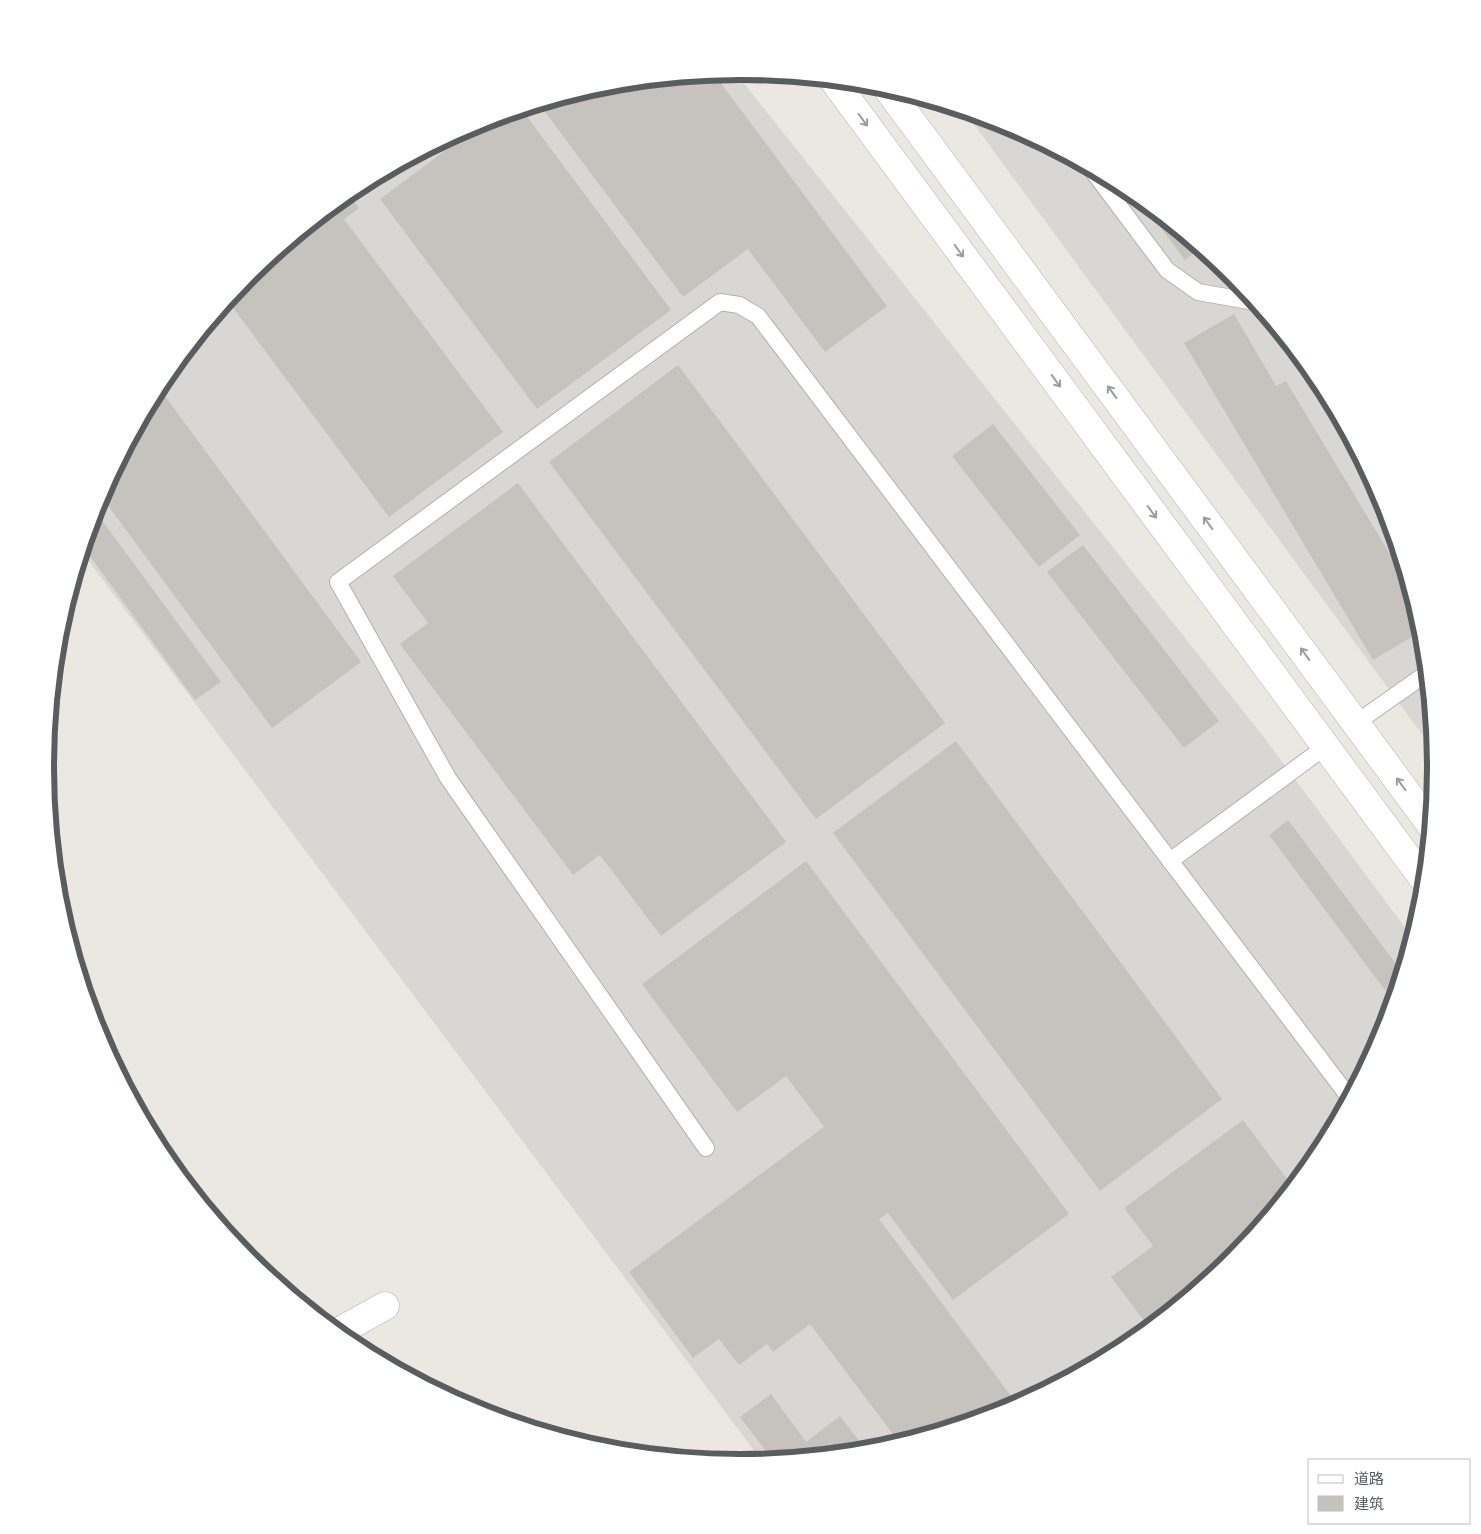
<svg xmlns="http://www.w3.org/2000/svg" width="1481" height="1534" font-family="'Fira Sans','Noto Sans SC',sans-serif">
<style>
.industrial{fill:#d9d7d3}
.building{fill:#c6c3be}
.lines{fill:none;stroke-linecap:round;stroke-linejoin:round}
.service-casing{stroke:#aeb1b5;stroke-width:18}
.minor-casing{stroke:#aeb1b5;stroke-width:29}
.tertiary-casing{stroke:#aeb1b5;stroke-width:29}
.service{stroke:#fff;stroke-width:16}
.minor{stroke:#fff;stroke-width:28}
.tertiary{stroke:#fff;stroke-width:28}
.oneway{stroke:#9b9ea0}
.rim{fill:none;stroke:#595d60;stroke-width:6}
</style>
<rect width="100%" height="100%" fill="#eae8e1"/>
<g class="industrial">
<path d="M735 72 1263 736 1412 937 1383 1033 1319 1154 1232 1259 1127 1345 1006 1410 876 1449 761 1460 82 552 98 501 162 380 249 275 354 189 475 124 605 85Z"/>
<path d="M965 112 1007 125 1127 189 1232 275 1319 381 1383 501 1423 632 1435 752Z"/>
</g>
<g class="building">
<path d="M714 74 887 306 825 352 748 249 683 297 540 105 605 85Z"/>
<path d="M522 110 671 310 537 409 380 199 485 121Z"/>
<path d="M348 194 359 208 344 219 503 432 389 517 228 301 249 275Z"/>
<path d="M1141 201H1142L1200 249 1185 260Z"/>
<path d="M1234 314 1276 386 1286 381 1409 586 1422 631 1373 660 1184 343Z"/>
<path d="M678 365 945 723 816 819 549 462Z"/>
<path d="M159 388 361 662 272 728 101 496Z"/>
<path d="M993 424 1080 535 1039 567 952 456Z"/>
<path d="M518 483 786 842 661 936 600 855 573 875 400 644 428 623 393 576Z"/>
<path d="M95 511 221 682 195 700 84 548Z"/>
<path d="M1083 545 1219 721 1184 748 1047 572Z"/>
<path d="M956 741 1222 1099 1100 1191 833 833Z"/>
<path d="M1288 820 1402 972 1393 1001 1269 835Z"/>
<path d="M806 861 1069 1214 953 1300 888 1213 879 1219 1017 1404 1006 1410 899 1442 810 1324 773 1352 767 1344 739 1365 719 1339 693 1358 629 1272 824 1127 786 1076 737 1112 642 984Z"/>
<path d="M1243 1120 1292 1186 1232 1259 1149 1327 1111 1277 1153 1246 1124 1208Z"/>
<path d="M771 1394 806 1442 840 1416 866 1450 772 1459 740 1417Z"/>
</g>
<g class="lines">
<g class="service-casing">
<g id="service">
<path d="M1092 170 1167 270 1198 292 1255 302"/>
<path d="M1319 380V381"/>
<path d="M1356 723 1427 673"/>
<path d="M1170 861 1325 747"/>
<path d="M706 1148 448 778 338 582 720 302 739 305 758 316 1349 1097"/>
</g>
</g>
<g class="minor-casing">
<path id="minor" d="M338 1332 385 1306"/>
</g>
<g class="tertiary-casing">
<g id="tertiary">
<path d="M834 81 1425 881"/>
<path d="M887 88 1430 824"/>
</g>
</g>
<use href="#service" class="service"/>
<use href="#minor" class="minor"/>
<use href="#tertiary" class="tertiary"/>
</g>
<defs><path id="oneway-shaft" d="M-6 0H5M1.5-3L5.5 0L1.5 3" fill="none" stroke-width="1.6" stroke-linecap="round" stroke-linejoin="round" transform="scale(1.25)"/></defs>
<g class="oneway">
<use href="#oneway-shaft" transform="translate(863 120) rotate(54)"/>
<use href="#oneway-shaft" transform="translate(959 251) rotate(54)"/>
<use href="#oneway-shaft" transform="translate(1056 381) rotate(54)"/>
<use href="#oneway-shaft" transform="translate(1112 392) rotate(-126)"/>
<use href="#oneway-shaft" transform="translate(1152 512) rotate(54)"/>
<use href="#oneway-shaft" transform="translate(1208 523) rotate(-126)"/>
<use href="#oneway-shaft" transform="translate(1305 654) rotate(-126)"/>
<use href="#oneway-shaft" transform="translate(1401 784) rotate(-126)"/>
</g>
<path d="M0 0H1481V1534H0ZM740 80H741A686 686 0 0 1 1427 766V768A686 686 0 0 1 741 1454H740A686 686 0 0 1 54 768V766A686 686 0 0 1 740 80Z" fill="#fff" fill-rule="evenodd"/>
<path class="rim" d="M740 80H741A686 686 0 0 1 1427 766V768A686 686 0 0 1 741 1454H740A686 686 0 0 1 54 768V766A686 686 0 0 1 740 80Z"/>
<rect x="1308" y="1459" width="162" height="65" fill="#ffffff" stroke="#bdbebf"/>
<rect x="1318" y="1475" width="25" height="8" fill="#ffffff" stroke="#bdbebf"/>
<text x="1354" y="1484" font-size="15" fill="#595d60">道路</text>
<rect x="1318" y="1496" width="25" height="15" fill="#c6c3be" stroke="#bdbebf"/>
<text x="1354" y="1509" font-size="15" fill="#595d60">建筑</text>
</svg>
